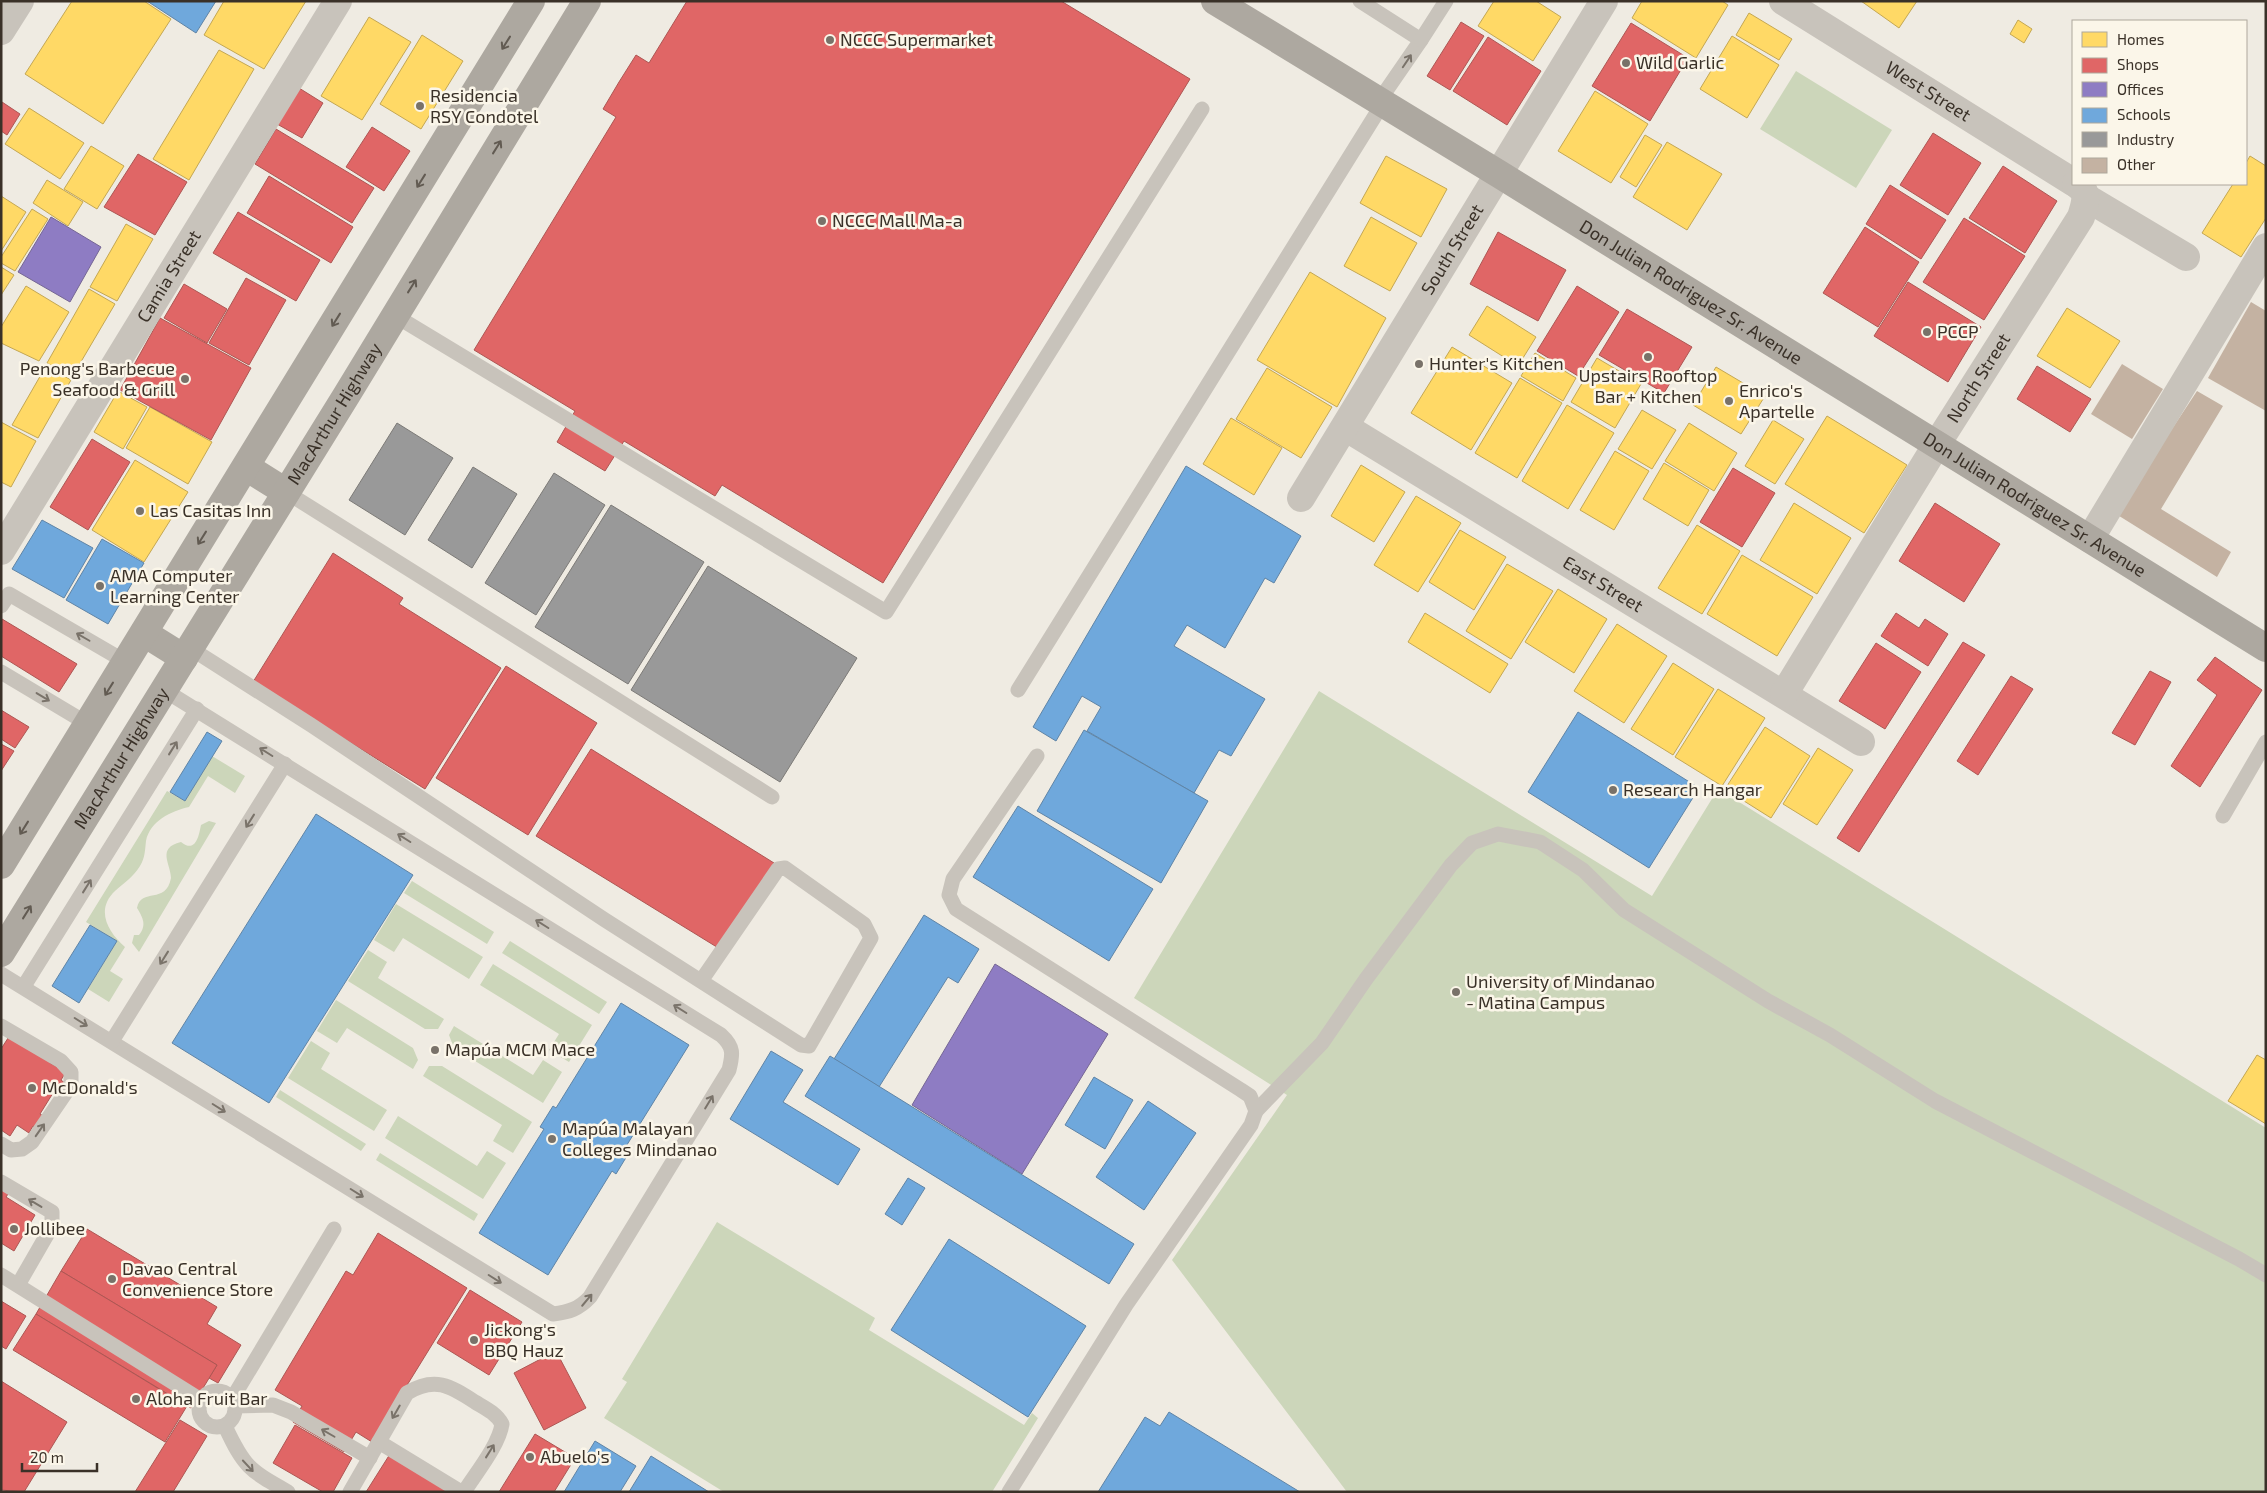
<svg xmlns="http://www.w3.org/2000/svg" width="2267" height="1493" font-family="'Exo 2',sans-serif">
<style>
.green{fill:#ccd6ba}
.homes{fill:#ffd966;stroke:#c4a753}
.shops{fill:#e06666;stroke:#ae5653}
.offices{fill:#8e7cc3;stroke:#756694}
.schools{fill:#6fa8dc;stroke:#5f84a6}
.industry{fill:#999;stroke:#7c7a77}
.building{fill:#c4b2a2}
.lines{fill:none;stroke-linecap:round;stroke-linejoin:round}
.service{stroke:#c8c3bb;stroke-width:15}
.minor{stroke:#c8c3bb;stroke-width:28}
.primary{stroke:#ada8a0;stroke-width:28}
.oneway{stroke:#625b52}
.oneway2{stroke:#7a736a}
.poi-dot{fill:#797269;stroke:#fbf6e9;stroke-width:2}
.labels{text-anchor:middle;stroke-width:5;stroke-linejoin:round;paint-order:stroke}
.poi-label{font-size:18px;fill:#3a3128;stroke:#fbf6e9;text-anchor:start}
.street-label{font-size:18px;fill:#3a3128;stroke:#fbf6e9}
</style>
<rect width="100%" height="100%" fill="#efebe2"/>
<g class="green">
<path d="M1796 71 1892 130 1856 188 1760 129Z"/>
<path d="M1319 691 1652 896 1718 789 2266 1128V1492H1347L1172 1260 1287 1095 1134 998Z"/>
<path d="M212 756 245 776 235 793 208 776 189 807C171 811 150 821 146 841 145 850 145 858 140 866 133 877 124 883 115 891 95 910 108 932 125 947L110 971 123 979 109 1002 88 989 117 941 86 922 167 791 185 801Z"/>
<path d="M209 821 216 823 139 952 132 943 134 935H139C147 925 143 918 137 908 141 887 166 905 171 878 171 864 156 848 181 842 196 854 199 835 201 825Z"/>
<path d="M412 881 494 932 487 944 404 893Z"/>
<path d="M396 904 483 957 469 979 403 938 394 952 374 940Z"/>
<path d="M510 941 607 1002 599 1014 502 953Z"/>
<path d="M368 950 387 962 378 978 444 1019 438 1029H425L348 981Z"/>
<path d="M493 964 592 1025 569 1062 549 1050 559 1034 480 985Z"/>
<path d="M336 1000 413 1048 418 1060 413 1069 347 1028 337 1043 317 1031Z"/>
<path d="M454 1026 533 1075 543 1060 562 1072 543 1103 454 1048 449 1035Z"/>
<path d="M311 1041 330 1053 321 1069 387 1110 374 1131 288 1078Z"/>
<path d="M429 1066H442L532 1122 513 1153 493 1141 502 1125 423 1076Z"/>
<path d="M280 1090 366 1144 361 1151 276 1097Z"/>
<path d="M398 1116 477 1166 487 1151 506 1163 483 1199 385 1138Z"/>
<path d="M380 1153 478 1214 474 1221 376 1160Z"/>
<path d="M717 1222 875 1318 869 1330 1024 1425 1032 1413 1038 1418 992 1492H724L604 1418 627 1382 622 1379Z"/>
</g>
<g class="homes">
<path d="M72 1H144L171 19 103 124 25 74Z"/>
<path d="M224 1H306L264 69 204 35Z"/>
<path d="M1494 1H1536L1561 17 1533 61 1478 26Z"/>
<path d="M1642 1H1722L1728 5 1696 58 1632 18Z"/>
<path d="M1861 1H1917L1899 28Z"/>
<path d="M1749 13 1792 39 1779 60 1736 35Z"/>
<path d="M369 17 411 42 362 120 321 96Z"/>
<path d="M2018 20 2032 29 2024 43 2010 34Z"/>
<path d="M422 35 463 61 421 129 380 104Z"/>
<path d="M1732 36 1779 65 1747 118 1700 89Z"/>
<path d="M219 50 254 69 189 180 153 159Z"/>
<path d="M1595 91 1648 124 1611 183 1558 151Z"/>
<path d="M29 108 84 143 60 179 5 144Z"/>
<path d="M1645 135 1662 145 1636 187 1620 177Z"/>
<path d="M1667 142 1722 174 1687 230 1633 197Z"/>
<path d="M91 146 124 166 97 209 64 189Z"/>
<path d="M1386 156 1447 189 1421 237 1360 203Z"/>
<path d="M2250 156 2266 166V218L2241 257 2202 233 2233 184H2246V163Z"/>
<path d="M47 180 83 202 68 226 33 203Z"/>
<path d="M1 196 26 212 1 251Z"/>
<path d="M32 209 48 219 15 271 1 263V257Z"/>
<path d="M1371 217 1417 243 1390 291 1344 266Z"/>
<path d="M126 224 153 239 117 301 90 287Z"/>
<path d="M1 267 14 275 1 295Z"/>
<path d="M1310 272 1386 318 1337 407 1257 360Z"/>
<path d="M26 286 69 312 39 361 1 343V327Z"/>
<path d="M89 289 115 304 72 377 47 363Z"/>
<path d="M1487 306 1536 337 1518 366 1469 335Z"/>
<path d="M2067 308 2120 341 2090 388 2037 356Z"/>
<path d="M1452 347 1512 383 1471 450 1411 413Z"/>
<path d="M1535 353 1576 378 1563 401 1521 376Z"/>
<path d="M1597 358 1641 384 1615 428 1571 402Z"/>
<path d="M46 366 71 380 38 438 12 425Z"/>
<path d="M1716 367 1765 396 1741 434 1693 405Z"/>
<path d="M1267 368 1332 407 1301 458 1236 419Z"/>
<path d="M1520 378 1562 403 1517 478 1475 453Z"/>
<path d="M118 391 147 407 123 449 94 432Z"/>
<path d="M1567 405 1614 433 1568 509 1522 481Z"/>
<path d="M150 407 212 442 188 484 126 448Z"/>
<path d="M1642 410 1676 430 1652 469 1618 449Z"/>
<path d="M1827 416 1907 465 1864 533 1785 484Z"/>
<path d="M1231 418 1282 448 1254 495 1203 464Z"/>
<path d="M1773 420 1804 439 1775 484 1745 466Z"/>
<path d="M1 422 36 441 11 487 1 482Z"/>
<path d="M1689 423 1737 453 1714 491 1665 461Z"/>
<path d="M1615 451 1649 471 1614 530 1580 510Z"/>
<path d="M135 460 188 492 144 562 92 530Z"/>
<path d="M1664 463 1709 490 1688 526 1643 499Z"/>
<path d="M1361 465 1405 492 1374 542 1331 516Z"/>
<path d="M1416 496 1461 523 1418 592 1374 565Z"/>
<path d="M1794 503 1851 538 1817 594 1760 560Z"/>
<path d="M1697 525 1740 551 1702 614 1658 588Z"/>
<path d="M1460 530 1506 557 1474 610 1429 582Z"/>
<path d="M1742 555 1813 597 1777 656 1707 614Z"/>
<path d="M1507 564 1553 591 1511 659 1466 631Z"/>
<path d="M1558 589 1607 619 1574 673 1525 642Z"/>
<path d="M1425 613 1508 664 1490 693 1408 642Z"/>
<path d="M1617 624 1667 656 1624 723 1574 691Z"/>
<path d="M1673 663 1714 689 1673 755 1631 729Z"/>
<path d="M1718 689 1765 718 1722 786 1675 757Z"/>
<path d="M1765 727 1810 756 1771 818 1725 789Z"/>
<path d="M1818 748 1853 770 1817 825 1783 804Z"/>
<path d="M2257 1055 2266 1060V1124L2228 1101Z"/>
</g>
<g class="shops">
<path d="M687 1H1061L1190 79 883 583 722 485 715 496 624 441 605 471 557 442 575 411 474 350 616 117 603 109 619 82 636 55 649 63Z"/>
<path d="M1461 22 1484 36 1450 90 1427 76Z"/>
<path d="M1631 23 1688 58 1650 121 1592 86Z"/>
<path d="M1488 37 1541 71 1507 125 1453 91Z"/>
<path d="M299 88 323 103 302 138 277 124Z"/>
<path d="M2 102 20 114 7 135 1 131Z"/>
<path d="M372 127 410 151 384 191 346 167Z"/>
<path d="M276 129 374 188 352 223 255 164Z"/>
<path d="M1933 133 1981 163 1948 215 1900 185Z"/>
<path d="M138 154 187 182 155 235 104 207Z"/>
<path d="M2003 166 2057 201 2025 253 1969 218Z"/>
<path d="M269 176 353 227 331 263 247 213Z"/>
<path d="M1890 185 1946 220 1921 259 1866 224Z"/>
<path d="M238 212 320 260 296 301 213 253Z"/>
<path d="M1964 218 2025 256 1984 320 1923 282Z"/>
<path d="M1865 227 1919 262 1878 327 1823 293Z"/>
<path d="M1498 232 1566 270 1538 321 1470 284Z"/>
<path d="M246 278 286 300 249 365 209 343Z"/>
<path d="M1908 282 1981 327 1948 382 1874 336Z"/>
<path d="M184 284 227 309 207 343 164 318Z"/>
<path d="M1577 286 1619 312 1578 376 1537 351Z"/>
<path d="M1627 309 1692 347 1664 393 1599 355Z"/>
<path d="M160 318 251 368 211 440 120 390Z"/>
<path d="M2037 366 2091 399 2070 432 2017 399Z"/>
<path d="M92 439 130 462 88 530 50 507Z"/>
<path d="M1733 468 1775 493 1742 547 1700 522Z"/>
<path d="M1935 503 2000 544 1964 602 1899 561Z"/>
<path d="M333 553 403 598 399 604 501 668 425 789 253 682Z"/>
<path d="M1896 613 1919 628 1925 619 1948 634 1928 666 1881 636Z"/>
<path d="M2 619 77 664 59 692 1 656Z"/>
<path d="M1963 642 1985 655 1859 852 1837 838Z"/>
<path d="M1876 643 1921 672 1885 729 1839 701Z"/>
<path d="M2215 657 2262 690 2200 787 2171 766 2217 695 2197 680Z"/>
<path d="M506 666 597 723 528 835 436 778Z"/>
<path d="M2150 671 2171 682 2135 745 2112 733Z"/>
<path d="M2011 676 2033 689 1978 775 1957 761Z"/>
<path d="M1 710 29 727 15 748 1 739Z"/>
<path d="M1 744 14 751 1 771Z"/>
<path d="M591 749 774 863 720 949 536 836Z"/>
<path d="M10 1035 52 1060 50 1063 66 1072 61 1080 66 1084 58 1096 53 1093 40 1114 45 1117 38 1129 33 1126 29 1133 17 1125 10 1136 1 1130V1049Z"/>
<path d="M1 1186 10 1191 6 1197 35 1215 14 1251 1 1243Z"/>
<path d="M87 1229 217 1307 207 1324 241 1345 218 1383 209 1378 217 1365 61 1271Z"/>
<path d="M378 1233 467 1288 372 1442 356 1432 344 1452 293 1422 302 1406 275 1390 346 1271 353 1275Z"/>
<path d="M61 1271 217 1365 191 1408 36 1314Z"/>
<path d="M470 1290 522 1322 489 1375 437 1343Z"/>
<path d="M1 1301 26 1316 6 1349 1 1346Z"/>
<path d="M36 1314 187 1406 165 1442 13 1350Z"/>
<path d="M556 1351 586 1408 544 1430 514 1373Z"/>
<path d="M1 1381 67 1422 24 1492 1 1490Z"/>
<path d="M180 1420 207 1436 173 1492H135Z"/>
<path d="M295 1425 352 1458 333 1492H323L273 1463Z"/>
<path d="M535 1434 575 1458 554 1492H499Z"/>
<path d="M390 1454 452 1492H366Z"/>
</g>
<g class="offices">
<path d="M51 217 101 247 70 302 18 272Z"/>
<path d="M995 964 1108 1034 1022 1174 912 1105Z"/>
</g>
<g class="schools">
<path d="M147 1H216L196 33Z"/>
<path d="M1186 466 1301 536 1274 583 1265 578 1225 648 1187 625 1174 646 1265 699 1231 756 1219 750 1194 793 1087 731 1101 707 1082 696 1056 741 1033 727Z"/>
<path d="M42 520 93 548 64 598 12 569Z"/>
<path d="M102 539 144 563 108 624 66 600Z"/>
<path d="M1578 712 1699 788 1649 868 1528 792Z"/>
<path d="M1084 730 1208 801 1161 883 1037 811Z"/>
<path d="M207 732 222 741 185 801 170 792Z"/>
<path d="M1018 806 1153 889 1109 961 973 877Z"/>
<path d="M316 814 413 875 269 1103 172 1043Z"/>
<path d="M924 915 979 949 958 983 948 977 879 1087 834 1059Z"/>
<path d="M90 925 117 941 79 1003 52 986Z"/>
<path d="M621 1003 689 1045 625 1148 630 1151 616 1174 612 1171 548 1275 479 1233 544 1129 540 1127 553 1106 556 1108Z"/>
<path d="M771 1051 803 1070 783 1102 860 1149 838 1185 730 1119Z"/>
<path d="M830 1056 1134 1244 1109 1284 805 1096Z"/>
<path d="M1094 1077 1133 1100 1105 1149 1065 1125Z"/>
<path d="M1148 1101 1196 1133 1144 1210 1096 1177Z"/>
<path d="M908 1178 925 1188 902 1225 885 1214Z"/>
<path d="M949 1239 1086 1326 1028 1417 891 1330Z"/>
<path d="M1169 1412 1300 1492H1098L1145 1417 1160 1426Z"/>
<path d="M595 1441 636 1466 620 1492H564Z"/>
<path d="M651 1456 709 1492H629Z"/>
</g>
<g class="industry">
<path d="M397 423 453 458 405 535 349 500Z"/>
<path d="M473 467 517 494 472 568 428 540Z"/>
<path d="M554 473 605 505 536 615 485 583Z"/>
<path d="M611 505 704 562 628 684 535 627Z"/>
<path d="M708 566 857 658 780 782 631 690Z"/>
</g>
<g class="building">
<path d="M2251 302 2266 311V411L2208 378Z"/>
<path d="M2122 364 2163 389 2132 439 2091 414Z"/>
<path d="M2197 391 2223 406 2161 509 2231 552 2217 577 2116 514Z"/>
</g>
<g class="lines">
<g class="service">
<path d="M1360 1 1421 40 1379 101"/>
<path d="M1421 40 1446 1"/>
<path d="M394 315 886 612 1202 109"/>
<path d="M286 492 772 797"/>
<path d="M1 606 9 594 126 662"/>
<path d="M190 648 311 725 605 920 801 1045 809 1046 871 938 864 924 785 868 778 869 701 981"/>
<path d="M1 672 88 724"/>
<path d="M1018 690 1383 103"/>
<path d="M2223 816 2266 742"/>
<path d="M1 974 553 1314C569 1312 579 1309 590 1297L729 1070C733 1054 734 1047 721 1035L164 690"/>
<path d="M24 986 197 709"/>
<path d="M1 1026 61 1061 71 1072V1085L32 1142 22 1149 11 1150 1 1144"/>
<path d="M112 1041 285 764"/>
<path d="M1256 1111 1322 1043 1366 979 1451 865 1472 843 1498 834 1540 842 1583 870 1624 910 1768 1001 1830 1035 1935 1101 2239 1259 2266 1275"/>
<path d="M1 1182 52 1212V1226L18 1285"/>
<path d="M1 1275 201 1400"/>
<circle cx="217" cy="1409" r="18"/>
<path d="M232 1399 334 1229"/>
<path d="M235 1406 273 1405 291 1412 370 1458"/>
<path d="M225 1426C244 1467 249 1470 288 1492"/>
<path d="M379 1442 461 1492"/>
<path d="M350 1492 407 1393C435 1376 450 1386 475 1402 485 1408 496 1413 502 1424 499 1445 476 1473 464 1492"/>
<path d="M1009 1492 1126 1305 1251 1125 1256 1111 1250 1096 1241 1090 956 909 949 895 953 879 1037 756"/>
</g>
<g class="minor">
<path id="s1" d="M1783 1 2073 182"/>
<path d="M1 31 20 1"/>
<path d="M2087 198 2186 257"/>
<path id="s2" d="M1345 427 1861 742"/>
<path id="s3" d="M1301 498 1604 1"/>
<path d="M2090 539 2266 247"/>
<path id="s4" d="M1 551 338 1"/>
<path id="s5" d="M1784 694 1937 444 2081 217C2085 204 2090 192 2076 184"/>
</g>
<g class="primary">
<path id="s6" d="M1215 1 1499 174 2266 648"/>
<path d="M246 467 286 492"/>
<path d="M144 633 184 658"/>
<path d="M1 865 531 1"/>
<path id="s7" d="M1 953 346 396 587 1"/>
</g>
</g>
<defs><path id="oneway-shaft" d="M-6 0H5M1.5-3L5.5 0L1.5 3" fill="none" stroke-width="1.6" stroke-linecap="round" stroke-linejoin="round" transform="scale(1.25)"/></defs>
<g class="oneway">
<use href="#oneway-shaft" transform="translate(506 43) rotate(122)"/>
<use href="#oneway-shaft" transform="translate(497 147) rotate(-58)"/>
<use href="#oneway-shaft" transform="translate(421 181) rotate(122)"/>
<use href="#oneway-shaft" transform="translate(412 286) rotate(-58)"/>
<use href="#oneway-shaft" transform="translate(336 320) rotate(122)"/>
<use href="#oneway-shaft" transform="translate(202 538) rotate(122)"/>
<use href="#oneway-shaft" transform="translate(109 689) rotate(122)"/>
<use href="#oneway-shaft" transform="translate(24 828) rotate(122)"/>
<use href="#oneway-shaft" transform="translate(27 912) rotate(-58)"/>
</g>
<g class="oneway2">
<use href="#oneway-shaft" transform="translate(1407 61) rotate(-56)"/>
<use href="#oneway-shaft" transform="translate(83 637) rotate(-150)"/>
<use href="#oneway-shaft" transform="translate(43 697) rotate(31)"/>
<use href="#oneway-shaft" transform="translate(173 748) rotate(-58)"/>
<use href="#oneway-shaft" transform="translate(266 752) rotate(-148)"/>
<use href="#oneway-shaft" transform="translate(250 821) rotate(122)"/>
<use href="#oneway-shaft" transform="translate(404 838) rotate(-148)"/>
<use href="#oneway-shaft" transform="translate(87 886) rotate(-58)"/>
<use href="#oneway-shaft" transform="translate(542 924) rotate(-148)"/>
<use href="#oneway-shaft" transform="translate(164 958) rotate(122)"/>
<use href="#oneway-shaft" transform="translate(680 1009) rotate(-148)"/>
<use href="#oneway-shaft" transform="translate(81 1022) rotate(32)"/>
<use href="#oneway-shaft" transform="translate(709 1102) rotate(-59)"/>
<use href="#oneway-shaft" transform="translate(219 1108) rotate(32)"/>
<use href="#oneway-shaft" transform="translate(40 1130) rotate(-55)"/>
<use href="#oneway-shaft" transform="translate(357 1193) rotate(32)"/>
<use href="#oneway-shaft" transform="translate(35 1203) rotate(-149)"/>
<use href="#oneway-shaft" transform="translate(495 1279) rotate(32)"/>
<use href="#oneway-shaft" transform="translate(587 1300) rotate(-50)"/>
<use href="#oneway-shaft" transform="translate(396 1412) rotate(120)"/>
<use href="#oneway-shaft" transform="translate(328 1433) rotate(-150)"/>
<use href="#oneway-shaft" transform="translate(490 1451) rotate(-58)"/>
<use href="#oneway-shaft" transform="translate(248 1466) rotate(47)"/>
</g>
<g class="poi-dot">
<circle cx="830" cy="40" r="5"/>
<circle cx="1626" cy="63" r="5"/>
<circle cx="420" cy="106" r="5"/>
<circle cx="822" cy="221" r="5"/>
<circle cx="1927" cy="332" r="5"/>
<circle cx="1648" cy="357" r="5"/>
<circle cx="1419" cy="364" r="5"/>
<circle cx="185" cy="379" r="5"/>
<circle cx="1729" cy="401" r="5"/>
<circle cx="140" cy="511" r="5"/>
<circle cx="100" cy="586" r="5"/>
<circle cx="1613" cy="790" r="5"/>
<circle cx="1456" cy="992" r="5"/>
<circle cx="435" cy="1050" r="5"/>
<circle cx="32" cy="1088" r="5"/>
<circle cx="552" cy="1139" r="5"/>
<circle cx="14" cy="1229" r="5"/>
<circle cx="112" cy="1279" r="5"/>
<circle cx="474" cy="1340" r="5"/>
<circle cx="136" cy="1399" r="5"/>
<circle cx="530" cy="1457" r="5"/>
</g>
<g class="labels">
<g class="poi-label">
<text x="840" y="46">NCCC Supermarket</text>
<text x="1636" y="69">Wild Garlic</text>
<text x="430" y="102">Residencia<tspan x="430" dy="21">RSY Condotel</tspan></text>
<text x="832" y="227">NCCC Mall Ma-a</text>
<text x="1937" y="338">PCCP</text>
<text x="1429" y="370">Hunter's Kitchen</text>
<text x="175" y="375" text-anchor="end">Penong's Barbecue<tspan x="175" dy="21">Seafood &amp; Grill</tspan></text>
<text x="1648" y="382" text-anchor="middle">Upstairs Rooftop<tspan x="1648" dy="21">Bar + Kitchen</tspan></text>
<text x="1739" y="397">Enrico's<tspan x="1739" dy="21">Apartelle</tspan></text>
<text x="150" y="517">Las Casitas Inn</text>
<text x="110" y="582">AMA Computer<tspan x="110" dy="21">Learning Center</tspan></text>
<text x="1623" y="796">Research Hangar</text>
<text x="1466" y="988">University of Mindanao<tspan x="1466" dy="21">- Matina Campus</tspan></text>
<text x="445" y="1056">Mapúa MCM Mace</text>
<text x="42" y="1094">McDonald's</text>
<text x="562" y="1135">Mapúa Malayan<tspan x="562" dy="21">Colleges Mindanao</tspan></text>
<text x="24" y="1235">Jollibee</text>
<text x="122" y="1275">Davao Central<tspan x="122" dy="21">Convenience Store</tspan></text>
<text x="484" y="1336">Jickong's<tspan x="484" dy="21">BBQ Hauz</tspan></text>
<text x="146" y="1405">Aloha Fruit Bar</text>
<text x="540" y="1463">Abuelo's</text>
</g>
<g class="street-label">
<text dy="6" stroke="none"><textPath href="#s1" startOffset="171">West Street</textPath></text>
<text dy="6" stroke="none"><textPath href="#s3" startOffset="291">South Street</textPath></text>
<text dy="6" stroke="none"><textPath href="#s4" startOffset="322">Camia Street</textPath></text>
<text dy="6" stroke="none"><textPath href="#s6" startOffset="558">Don Julian Rodriguez Sr. Avenue</textPath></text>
<text dy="6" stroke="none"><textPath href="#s5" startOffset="371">North Street</textPath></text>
<text dy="6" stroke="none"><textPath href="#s7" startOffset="634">MacArthur Highway</textPath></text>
<text dy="6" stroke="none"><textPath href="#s6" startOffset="962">Don Julian Rodriguez Sr. Avenue</textPath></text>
<text dy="6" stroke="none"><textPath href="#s2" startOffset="302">East Street</textPath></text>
<text dy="6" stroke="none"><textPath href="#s7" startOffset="229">MacArthur Highway</textPath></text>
</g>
</g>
<rect width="2267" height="1493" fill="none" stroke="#3a3128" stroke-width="5"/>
<rect x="2072" y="20" width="175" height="165" fill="#fbf6e9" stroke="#aea79c"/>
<rect x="2082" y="32" width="25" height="15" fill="#ffd966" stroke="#aea79c"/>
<text x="2117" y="45" font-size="15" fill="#3a3128">Homes</text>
<rect x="2082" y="58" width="25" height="15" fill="#e06666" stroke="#aea79c"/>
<text x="2117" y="70" font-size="15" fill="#3a3128">Shops</text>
<rect x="2082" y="82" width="25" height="15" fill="#8e7cc3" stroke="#aea79c"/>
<text x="2117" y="95" font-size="15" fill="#3a3128">Offices</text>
<rect x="2082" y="108" width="25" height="15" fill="#6fa8dc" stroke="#aea79c"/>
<text x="2117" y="120" font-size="15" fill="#3a3128">Schools</text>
<rect x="2082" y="132" width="25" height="15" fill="#999999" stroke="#aea79c"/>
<text x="2117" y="145" font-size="15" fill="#3a3128">Industry</text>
<rect x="2082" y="158" width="25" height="15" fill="#c4b2a2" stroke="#aea79c"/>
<text x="2117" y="170" font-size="15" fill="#3a3128">Other</text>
<path d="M22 1463v8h75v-8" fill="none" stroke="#3a3128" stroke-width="2.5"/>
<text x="30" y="1463" font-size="15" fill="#3a3128" stroke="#fbf6e9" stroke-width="4" paint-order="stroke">20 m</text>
</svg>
